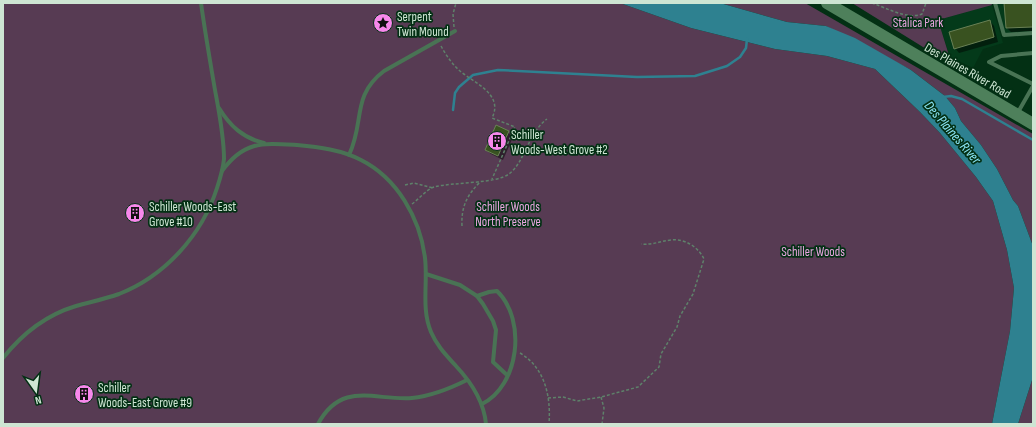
<svg xmlns="http://www.w3.org/2000/svg" width="1036" height="427" font-family="'Sofia Sans Condensed',sans-serif">
<style>
.built{fill:#043a1a}
.green{fill:#573b53}
.water{fill:#2e8190}
.shadow{fill:#0007}
.lines{fill:none;stroke-linecap:round;stroke-linejoin:round}
.stream{stroke:#2e8190;stroke-width:2.5}
.building{fill:#395220;stroke:#6a8156}
.path{stroke:#5e816a;stroke-width:1.5;stroke-dasharray:3 2;stroke-linecap:butt}
.service{stroke:#497354;stroke-width:4}
.secondary{stroke:#4e805b;stroke-width:12}
.labels{text-anchor:middle;stroke-width:3.5;stroke-linejoin:round;paint-order:stroke}
.poi-label{font-size:13px;fill:#cee5d3;stroke:#033014;text-anchor:start}
.park-label{font-size:13px;fill:#eba6e2;stroke:#033014}
.street-label{font-size:13px;fill:#cee5d3;stroke:#033014}
.water-label{font-size:14px;font-style:italic;fill:#8de7f8;stroke:#033014}
</style>
<rect width="100%" height="100%" fill="#033014"/>
<g class="built">
<path d="M996 3H1033V33L1004 35Z"/>
<path d="M992 5 1003 43 983 49 973 68 950 57 938 20Z"/>
</g>
<g class="green">
<path d="M3 3H620L691 28 775 49 827 56 875 69 920 112 940 133 976 177 993 201 1007 250 1014 288 1010 331 992 424H3Z"/>
<path d="M720 3H805L1033 134V246L1018 206 1013 200 997 169 981 145 961 121 955 108 945 96 911 70 826 26 787 22Z"/>
<path d="M852 3H991L992 5 938 20 952 65Z"/>
<path d="M1033 377V424H1018Z"/>
</g>
<path class="water" d="M620 3H720L787 22 826 26 855 38 911 70 945 96 955 108 961 121 981 145 997 169 1013 200 1018 206 1033 246V377L1018 424H992L1010 331 1014 288 1007 250 993 201 976 177 940 133 920 112 875 69 827 56 775 49 691 28Z"/>
<g class="shadow">
<path d="M1005 3H1033V31L1011 32 1007 28Z"/>
<path d="M990 21 994 26 998 42 959 53 955 48Z"/>
<path d="M508 132 513 137 503 160 491 154 486 150Z"/>
<path d="M139 207 143 216 134 221 133 220Z"/>
<path d="M85 387 93 395 86 404 77 396Z"/>
</g>
<g class="lines">
<g class="stream">
<path d="M943 97 951 96 962 99 1033 140"/>
<path d="M453 110 455 93 459 87 473 75 498 70 637 77 695 76 727 66 740 57 746 48 747 39"/>
</g>
</g>
<g class="building">
<path d="M1004 3H1033V27L1006 28Z"/>
<path d="M990 20 994 37 954 49 949 32Z"/>
<path d="M496 125 509 131 498 156 485 150Z"/>
<path d="M138 205 143 215 132 220 127 211Z"/>
<path d="M84 386 93 393 84 404 76 396Z"/>
</g>
<g class="lines">
<g class="path">
<path d="M872 3C887 8 907 20 922 14L926 3"/>
<path d="M454 27 453 14 456 3"/>
<path d="M441 46C446 55 452 64 460 71 474 83 504 94 492 118L515 127 492 179"/>
<path d="M405 185 414 183 433 188"/>
<path d="M412 204C419 199 426 190 434 187 453 182 495 184 509 174 525 162 528 133 547 119"/>
<path d="M462 226C461 207 467 195 480 182"/>
<path d="M520 353C545 368 551 396 549 424"/>
<path d="M601 397 604 408 602 424"/>
<path d="M548 398 563 397 577 401 601 397 638 387 659 367 661 354 677 327 680 316 693 294 704 259C699 248 685 238 671 240 660 241 654 245 641 244"/>
</g>
<g class="service">
<path d="M995 3 1004 35 1033 33"/>
<path d="M1033 53 1001 56 989 62 1033 84"/>
<path d="M219 108C230 126 243 138 264 143"/>
<path d="M1017 114 1033 86"/>
<path d="M349 155C365 122 351 96 384 71L455 31"/>
<path d="M222 171C244 141 262 143 297 145 319 147 342 150 361 160 397 178 420 218 425 258 428 283 421 308 431 332 437 346 446 355 456 366 471 382 484 402 486 424"/>
<path d="M426 274 460 285 477 296 483 304 493 321 496 330 493 362 507 375"/>
<path d="M477 296 489 292 497 291C527 320 519 386 482 404"/>
<path d="M3 358C22 334 46 315 76 306 90 302 105 299 119 294 165 276 202 235 217 188 220 179 223 169 224 159 224 136 219 112 215 90 210 61 205 32 201 3"/>
<path d="M318 424C342 380 375 401 412 398 432 396 449 389 467 380"/>
</g>
<path class="secondary" d="M827 3 1033 124"/>
</g>
<defs>
<g id="sight-disc" transform="scale(1)"><circle r="9.5" fill="#f788eb" stroke="#033014"/><path d="M0-6L1.8-2.2L6-1.7L2.9 1.2L3.7 5.4L0 3.3L-3.7 5.4L-2.9 1.2L-6-1.7L-1.8-2.2Z" fill="#111"/></g>
<g id="building-disc" transform="scale(1)"><circle r="9.5" fill="#f788eb" stroke="#033014"/><path d="M-4-6H4V6H1V3H-1V6H-4ZM-2.5-4.3h1.7v1.8h-1.7ZM.8-4.3h1.7v1.8H.8ZM-2.5-1h1.7V.8h-1.7ZM.8-1h1.7V.8H.8Z" fill="#111"/></g>
</defs>
<g fill-rule="evenodd">
<use href="#sight-disc" x="383" y="23"/>
<use href="#building-disc" x="497" y="141"/>
<use href="#building-disc" x="135" y="213"/>
<use href="#building-disc" x="84" y="394"/>
</g>
<g class="labels">
<g class="poi-label">
<text x="397" y="21">Serpent<tspan x="397" dy="15">Twin Mound</tspan></text>
<text x="511" y="139">Schiller<tspan x="511" dy="15">Woods-West Grove #2</tspan></text>
<text x="149" y="211">Schiller Woods-East<tspan x="149" dy="15">Grove #10</tspan></text>
<text x="98" y="392">Schiller<tspan x="98" dy="15">Woods-East Grove #9</tspan></text>
</g>
<g class="park-label">
<text x="918" y="27">Stalica Park</text>
<text x="508" y="211">Schiller Woods<tspan x="508" dy="15">North Preserve</tspan></text>
<text x="813" y="256">Schiller Woods</text>
</g>
<g class="street-label">
<text transform="translate(968 70) rotate(30)" y="5">Des Plaines River Road</text>
</g>
<g class="water-label">
<text transform="translate(953 132) rotate(49)" y="5">Des Plaines River</text>
</g>
</g>
<rect width="1036" height="427" fill="none" stroke="#cee5d3" stroke-width="8"/>
<g transform="translate(36 391) rotate(166)" stroke="#033014" stroke-width="3" paint-order="stroke">
<path d="M0-3L7 15L0 10L-7 15Z" fill="#cee5d3"/>
<text y="-6" font-size="11" font-weight="bold" text-anchor="middle" fill="#cee5d3">N</text>
</g>
</svg>
